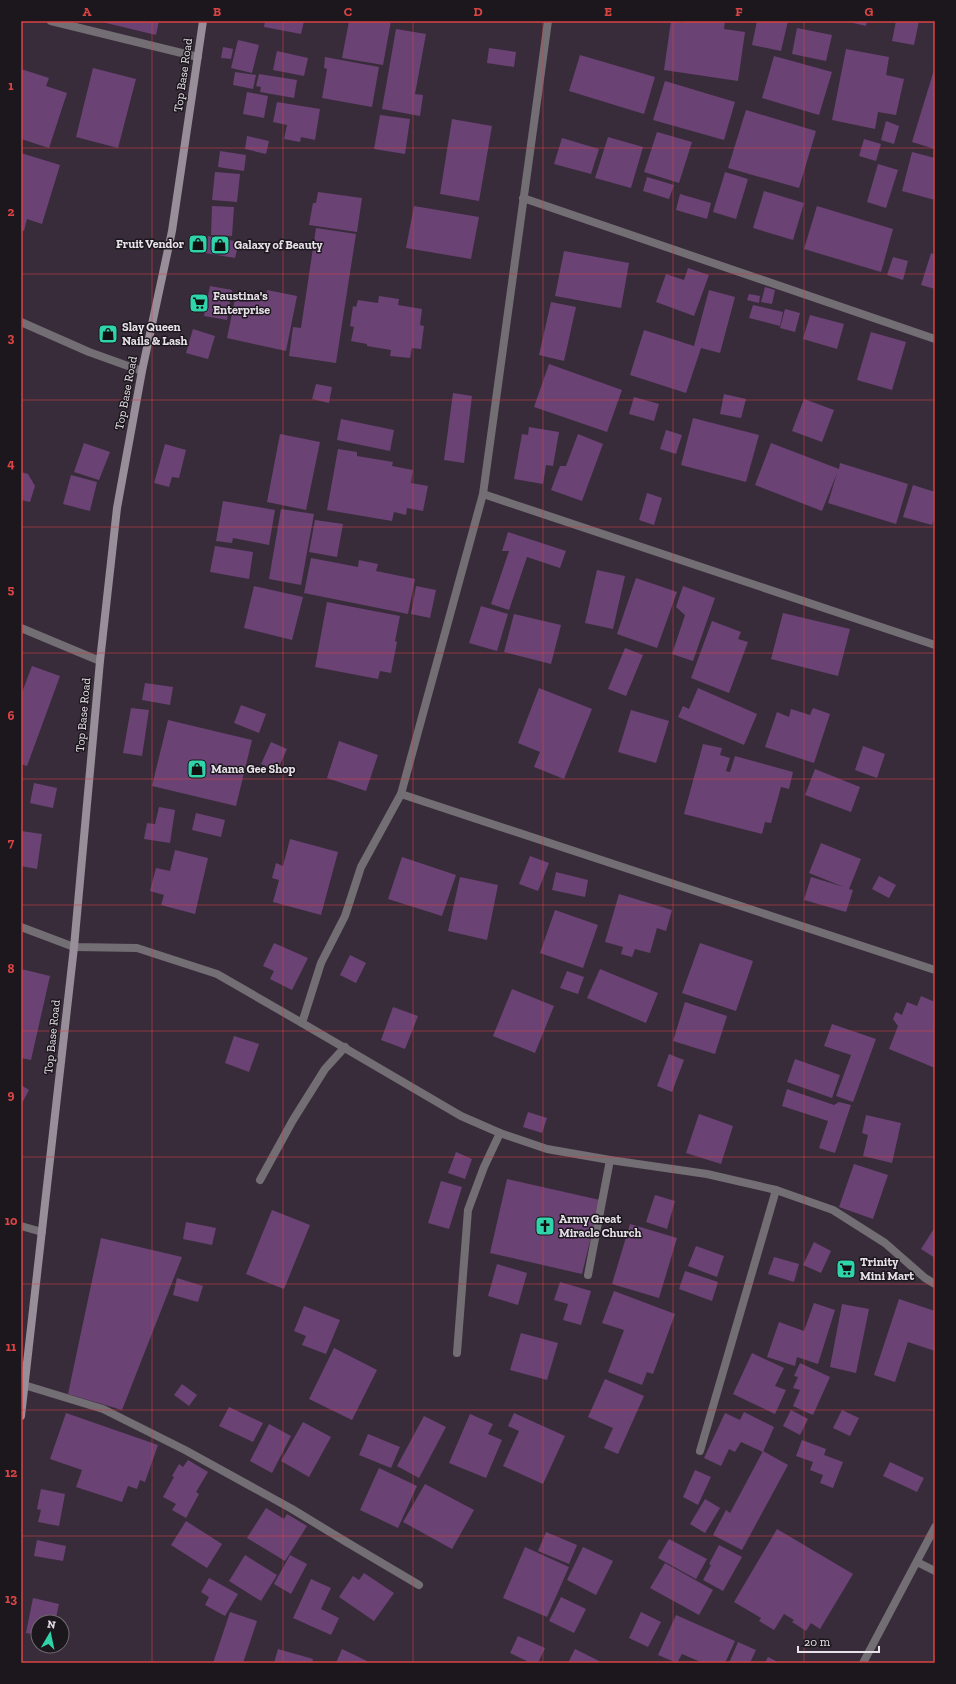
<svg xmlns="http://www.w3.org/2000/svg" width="956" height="1684" font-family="'Zilla Slab',serif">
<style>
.building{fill:#6b4274}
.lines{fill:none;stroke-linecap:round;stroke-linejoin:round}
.lane{stroke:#736d74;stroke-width:8}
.street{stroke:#736d74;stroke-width:8}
.secondary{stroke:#978e99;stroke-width:8}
.grid{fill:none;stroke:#d94445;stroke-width:1;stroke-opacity:0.55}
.labels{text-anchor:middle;stroke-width:3;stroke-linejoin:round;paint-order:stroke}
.street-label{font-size:12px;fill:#e8e1ea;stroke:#1c171d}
.poi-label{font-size:12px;font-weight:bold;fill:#e8e1ea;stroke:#1c171d;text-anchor:start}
.neatline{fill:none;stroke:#d94445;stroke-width:1.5}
.grid-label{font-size:13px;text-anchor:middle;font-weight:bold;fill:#d94445}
</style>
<rect width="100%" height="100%" fill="#382c3b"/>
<g class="building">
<path d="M98 21H159L156 35Z"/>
<path d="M265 21H304L301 34 264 27Z"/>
<path d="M349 21H391L383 65 342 58Z"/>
<path d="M671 21 684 23V21H725L724 29 745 32 738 81 664 70Z"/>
<path d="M757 21H788L781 51 752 45Z"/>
<path d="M845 21H867L866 26Z"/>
<path d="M896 21H919L914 45 892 41Z"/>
<path d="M797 28 832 35 826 61 792 54Z"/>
<path d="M396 29 426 34 415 94 423 95 420 116 382 109Z"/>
<path d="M238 40 259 45 252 73 231 68Z"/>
<path d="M223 47 233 49 231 59 221 58Z"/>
<path d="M489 48 516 52 514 67 487 63Z"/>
<path d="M846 49 889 57 886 75 904 79 896 115 878 112 875 129 832 120Z"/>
<path d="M277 51 308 58 304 76 273 70Z"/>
<path d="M580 55 655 77 644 114 569 91Z"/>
<path d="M774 56 832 72 819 115 762 98Z"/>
<path d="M325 57 379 67 372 107 322 98 327 69 324 68Z"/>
<path d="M93 68 136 79 118 148 76 137Z"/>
<path d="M21 69 49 78 46 86 67 93 49 148 21 139Z"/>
<path d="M934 70H935V149L912 142Z"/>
<path d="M235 72 256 75 253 89 233 85Z"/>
<path d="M259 74 297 80 294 98 260 92 261 87 256 86Z"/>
<path d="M665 81 735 102 724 140 653 120Z"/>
<path d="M247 92 268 96 264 118 243 114Z"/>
<path d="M277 102 320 109 315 140 301 137 300 142 284 139 287 125 273 122Z"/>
<path d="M746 110 816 131 799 188 728 168Z"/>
<path d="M380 115 410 119 405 154 374 149Z"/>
<path d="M452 119 492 126 479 201 440 194Z"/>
<path d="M886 121 899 126 894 144 881 140Z"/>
<path d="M657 132 692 142 679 183 644 172Z"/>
<path d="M247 136 269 141 266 154 245 149Z"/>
<path d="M608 137 643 147 631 188 595 178Z"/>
<path d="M562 138 599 149 591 174 554 164Z"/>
<path d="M864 139 881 144 876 161 859 156Z"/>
<path d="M220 151 246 155 244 171 218 167Z"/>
<path d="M912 152 935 158V200L902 191Z"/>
<path d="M21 153 60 165 42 224 27 219 24 231 21 230Z"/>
<path d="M878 164 898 170 886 208 867 202Z"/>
<path d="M215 172 240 174 237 202 212 200Z"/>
<path d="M725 172 748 179 736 219 713 212Z"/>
<path d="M647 177 674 185 669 199 643 191Z"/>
<path d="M764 191 804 203 793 240 753 228Z"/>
<path d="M318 192 362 198 357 232 309 225 313 203H316Z"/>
<path d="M680 194 711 203 707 219 676 210Z"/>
<path d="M212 206 234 207 232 236 211 235Z"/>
<path d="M414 206 479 217 471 259 406 248Z"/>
<path d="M817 206 893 229 881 272 804 249Z"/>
<path d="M316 228 356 234 336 363 289 356 293 327 301 328Z"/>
<path d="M208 236 239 242 235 258 205 253Z"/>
<path d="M564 251 629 263 621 308 555 296Z"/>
<path d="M931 253 935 255V289L921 285Z"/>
<path d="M893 257 908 261 903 280 887 275Z"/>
<path d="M688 268 709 275 694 316 656 302 666 274 684 280Z"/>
<path d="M210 286 232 290 227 320 204 316Z"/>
<path d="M765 287 775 290 772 304 761 302Z"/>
<path d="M267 290 297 296 286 351 227 338 236 294 265 299Z"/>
<path d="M709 290 735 297 720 353 701 348 686 393 630 375 644 330 694 346Z"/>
<path d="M749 294 760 296 759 303 747 300Z"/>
<path d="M379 296 399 299 398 305 422 309 420 325 424 326 421 349 412 348 410 358 390 356 391 350 367 346V344L351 341 354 327 350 326 353 306 356 307 358 300 378 303Z"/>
<path d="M551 302 576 307 564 361 539 355Z"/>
<path d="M753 305 783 312 780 326 749 318Z"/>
<path d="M785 309 800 313 795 332 780 328Z"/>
<path d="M810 315 844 324 837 349 803 339Z"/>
<path d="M193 329 215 336 208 359 186 353Z"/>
<path d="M871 332 906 342 892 390 857 380Z"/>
<path d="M549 364 622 390 607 432 534 407Z"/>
<path d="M316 384 332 387 329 403 312 399Z"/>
<path d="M453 393 472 396 464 463 444 460Z"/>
<path d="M724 394 746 399 741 418 720 414Z"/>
<path d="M634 397 659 404 654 421 629 414Z"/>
<path d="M804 399 834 410 822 442 792 431Z"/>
<path d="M693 418 759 435 746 482 681 465Z"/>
<path d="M341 419 394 430 390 451 337 440Z"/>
<path d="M529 427 559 432 553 466 546 465 543 484 514 479 522 434 528 435Z"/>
<path d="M666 430 682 435 676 454 660 449Z"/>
<path d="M280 434 320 442 306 510 267 502Z"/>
<path d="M578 434 603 444 582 501 551 490 560 466H566Z"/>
<path d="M84 443 110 452 99 480 74 472Z"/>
<path d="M771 443 839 469 840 463 908 484 896 524 828 503 837 473 822 511 755 485Z"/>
<path d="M165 444 186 450 179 478 172 477 169 487 154 483Z"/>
<path d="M338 449 357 452V456L393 462 392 466 413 470 411 483 428 486 423 511 407 508 406 515 394 512 392 521 327 510Z"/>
<path d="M21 472 28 474 35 486 30 502 21 500Z"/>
<path d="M71 475 97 482 90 511 63 504Z"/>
<path d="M913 485 935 492V515L932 525 903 517Z"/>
<path d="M647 493 662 498 654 525 639 520Z"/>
<path d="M223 501 275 510 269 545 233 538 232 543 216 541Z"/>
<path d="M281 509 314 514 301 585 269 579Z"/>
<path d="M315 520 343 524 337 557 309 552Z"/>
<path d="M508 532 566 551 560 568 527 557 509 610 491 604 509 551H502Z"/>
<path d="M215 546 253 552 249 579 210 572Z"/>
<path d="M311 558 358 567 359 560 378 564 376 571 415 579 408 614 304 593Z"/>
<path d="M597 570 625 576 613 629 585 623Z"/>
<path d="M636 578 677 592 657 648 617 634Z"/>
<path d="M254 586 303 597 292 640 244 628Z"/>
<path d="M416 586 436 590 430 618 411 614Z"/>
<path d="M683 586 715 598 693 661 672 654 685 615 676 607Z"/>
<path d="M327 602 400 616 395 641 397 642 391 673 380 671 378 679 315 667Z"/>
<path d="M481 606 508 614 497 651 469 643Z"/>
<path d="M783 613 850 629 838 676 771 659Z"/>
<path d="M514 614 561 625 551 664 504 652Z"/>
<path d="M712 621 741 632 738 639 748 642 729 693 691 678Z"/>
<path d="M625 648 643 655 626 696 608 689Z"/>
<path d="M32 666 60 676 27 766 21 764V695Z"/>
<path d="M145 683 173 687 170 705 142 700Z"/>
<path d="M539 688 592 709 564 779 534 767 540 752 518 743Z"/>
<path d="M698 688 757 714 744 745 678 717 683 706 689 709Z"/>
<path d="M241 705 266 714 259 733 234 723Z"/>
<path d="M131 708 149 710 142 756 123 753Z"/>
<path d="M813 708 830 714 814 763 765 747 777 712 789 717 791 709 810 715Z"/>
<path d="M631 710 669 721 656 763 618 752Z"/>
<path d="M168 720 252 740 236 806 152 786Z"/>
<path d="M339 741 378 755 366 791 327 778Z"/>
<path d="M271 742 287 749 277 771 261 764Z"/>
<path d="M703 744 722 748 720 755 730 758 726 771 730 772 735 756 793 772 789 789 781 787 771 823 765 822 762 834 684 814Z"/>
<path d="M863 746 885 754 877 778 855 770Z"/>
<path d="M815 769 860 787 851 812 805 795Z"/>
<path d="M34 783 57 788 53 808 30 803Z"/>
<path d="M159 807 175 810 170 843 144 839 147 823 155 824Z"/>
<path d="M196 813 225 820 221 837 192 830Z"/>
<path d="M21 831 42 834 37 869 21 866Z"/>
<path d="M290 839 338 852 321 915 273 902 279 880 272 878 276 863 283 866Z"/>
<path d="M821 843 861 859 849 889 853 890 846 912 804 900 811 877 844 887 809 873Z"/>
<path d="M175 850 208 858 195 914 161 905 164 895 150 891 156 868 170 871Z"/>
<path d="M530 856 549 863 538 891 519 884Z"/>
<path d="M402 857 456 875 442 916 388 899Z"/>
<path d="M556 872 588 880 585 897 552 890Z"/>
<path d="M879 876 896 885 889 898 872 889Z"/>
<path d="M460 877 498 885 487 940 448 931Z"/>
<path d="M619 894 672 910 666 931 657 928 650 953 635 949 632 957 621 954 623 947 605 942Z"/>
<path d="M555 910 598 925 583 968 540 953Z"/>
<path d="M274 943 308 958 292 990 270 979 274 971 263 966Z"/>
<path d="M700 943 753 961 736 1011 682 993Z"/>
<path d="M350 955 366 963 356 983 340 975Z"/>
<path d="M21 969 50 976 31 1060 21 1058Z"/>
<path d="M600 969 658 993 646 1023 587 998Z"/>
<path d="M567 971 584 977 578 994 560 988Z"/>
<path d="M512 989 554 1006 535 1053 493 1036Z"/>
<path d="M921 996 935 1002V1068L889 1049 898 1026 893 1019 896 1012 902 1015 907 1002 917 1006Z"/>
<path d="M685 1002 727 1016 715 1054 673 1041Z"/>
<path d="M393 1007 418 1016 405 1049 381 1040Z"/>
<path d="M832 1024 876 1039 853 1102 836 1096 851 1055 824 1046Z"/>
<path d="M234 1036 259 1044 249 1072 225 1063Z"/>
<path d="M669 1054 684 1060 672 1092 657 1086Z"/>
<path d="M795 1059 840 1075 832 1098 787 1082Z"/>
<path d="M21 1085 29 1090 21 1105Z"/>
<path d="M787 1089 834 1105 839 1102 851 1105 835 1153 819 1148 828 1121 782 1106Z"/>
<path d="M528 1112 547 1118 542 1133 523 1127Z"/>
<path d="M699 1114 733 1126 721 1164 686 1153Z"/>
<path d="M866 1115 901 1123 892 1163 863 1156 868 1135 862 1133Z"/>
<path d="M456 1152 472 1159 465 1179 448 1173Z"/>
<path d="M854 1164 888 1175 873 1219 839 1207Z"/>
<path d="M507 1179 600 1200 582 1274 490 1253Z"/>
<path d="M441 1181 462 1187 449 1229 428 1223Z"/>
<path d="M655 1195 675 1201 667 1229 646 1222Z"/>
<path d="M272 1210 310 1225 284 1289 246 1274Z"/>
<path d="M186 1222 216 1228 212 1245 183 1239Z"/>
<path d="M630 1224 677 1238 659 1298 612 1284Z"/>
<path d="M935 1227V1258L921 1249Z"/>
<path d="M101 1238 182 1257 122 1410 68 1394Z"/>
<path d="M814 1242 831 1251 821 1273 803 1265Z"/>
<path d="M696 1246 724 1256 717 1277 688 1266Z"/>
<path d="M774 1257 799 1264 794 1282 768 1274Z"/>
<path d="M497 1264 527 1273 518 1305 488 1296Z"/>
<path d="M685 1271 718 1282 712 1301 679 1289Z"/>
<path d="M177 1278 203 1286 198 1302 173 1295Z"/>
<path d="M560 1282 591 1291 581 1325 563 1320 568 1304 554 1300Z"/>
<path d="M614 1291 675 1314 653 1374 647 1372 642 1385 608 1372 624 1330 602 1323Z"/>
<path d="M899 1299 935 1311V1351L908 1342 895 1382 874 1375Z"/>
<path d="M814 1303 835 1310 818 1364 797 1357 795 1366 767 1357 779 1322 804 1331Z"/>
<path d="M842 1304 869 1309 856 1373 830 1367Z"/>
<path d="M304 1306 340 1320 326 1354 302 1345 306 1336 294 1331Z"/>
<path d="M521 1333 558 1343 547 1380 510 1370Z"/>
<path d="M334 1348 377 1370 352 1420 309 1399Z"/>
<path d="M752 1353 784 1368 775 1386 786 1390 775 1414 733 1394Z"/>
<path d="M800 1363 830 1377 813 1415 793 1406 800 1390 793 1388 798 1377 794 1376Z"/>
<path d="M605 1379 644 1396 618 1454 604 1448 613 1428 588 1417Z"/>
<path d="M182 1384 197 1395 189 1406 174 1395Z"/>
<path d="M229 1407 263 1423 253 1442 219 1426Z"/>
<path d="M791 1410 808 1419 800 1435 783 1426Z"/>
<path d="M842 1410 859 1418 850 1436 833 1428Z"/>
<path d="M744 1412 774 1427 763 1452 741 1442 735 1452 729 1449 721 1466 704 1458 725 1413 740 1420Z"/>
<path d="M66 1413 158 1445 145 1482 140 1480 137 1489 128 1486 122 1502 76 1487 82 1470 50 1459Z"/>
<path d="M514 1413 565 1436 543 1484 503 1466 519 1431 508 1426Z"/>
<path d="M470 1414 493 1424 488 1434 502 1440 486 1478 449 1463Z"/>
<path d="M424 1416 446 1427 419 1478 397 1466Z"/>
<path d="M303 1422 331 1437 309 1477 281 1461Z"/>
<path d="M269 1424 291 1436 272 1473 250 1461Z"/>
<path d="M368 1434 400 1447 391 1468 359 1455Z"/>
<path d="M802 1440 826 1449 824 1455 843 1462 833 1488 820 1483 823 1475 810 1470 813 1462 796 1456Z"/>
<path d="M763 1451 788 1465 742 1550 713 1535 726 1510 730 1513Z"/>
<path d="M188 1460 208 1472 196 1492 199 1494 186 1518 172 1510 176 1504 163 1497 174 1477 172 1476 179 1464 183 1467Z"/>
<path d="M890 1462 924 1478 917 1492 883 1476Z"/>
<path d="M379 1468 417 1486 398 1528 360 1510Z"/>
<path d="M695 1470 711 1477 698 1505 683 1497Z"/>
<path d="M425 1484 474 1510 452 1549 403 1522Z"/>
<path d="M41 1489 65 1494 59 1526 38 1522 41 1510 37 1509Z"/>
<path d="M705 1499 720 1508 705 1533 690 1524Z"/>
<path d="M266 1508 284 1519 287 1514 307 1526 285 1561 247 1538Z"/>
<path d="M186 1521 222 1544 207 1568 171 1545Z"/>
<path d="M777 1529 853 1574 820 1629 811 1623 806 1631 792 1622 794 1620 784 1614 774 1630 759 1621 761 1618 734 1602Z"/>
<path d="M546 1532 577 1545 569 1564 538 1551Z"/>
<path d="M669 1539 707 1559 696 1579 658 1558Z"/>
<path d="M37 1540 66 1546 63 1561 34 1556Z"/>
<path d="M719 1545 742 1557 723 1591 703 1580 711 1565 709 1564Z"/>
<path d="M525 1547 569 1567 547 1617 503 1598Z"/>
<path d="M583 1547 613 1561 596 1595 567 1580Z"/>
<path d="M245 1555 277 1575 261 1601 229 1581Z"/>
<path d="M290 1555 307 1564 291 1594 274 1584Z"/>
<path d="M665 1563 713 1590 699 1615 650 1588Z"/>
<path d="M364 1573 394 1593 374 1621 339 1597 353 1576 359 1580Z"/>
<path d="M209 1578 238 1594 225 1616 205 1605 209 1597 201 1592Z"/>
<path d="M311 1579 331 1588 321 1609 339 1618 331 1635 293 1618Z"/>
<path d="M561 1597 586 1609 574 1633 549 1621Z"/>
<path d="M33 1598 59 1604 55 1622H38V1635L26 1633Z"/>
<path d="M230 1612 257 1621 243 1663H213Z"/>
<path d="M641 1612 661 1622 648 1647 629 1638Z"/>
<path d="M676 1615 735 1641 725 1663H703L682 1654 677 1663 658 1655Z"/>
<path d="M518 1636 545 1648 538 1663H531L510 1653Z"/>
<path d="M738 1642 756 1650 750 1663H729Z"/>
<path d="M278 1649 313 1659 312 1663H274Z"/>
<path d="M342 1649 371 1663H336Z"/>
<path d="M575 1649 603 1663H568Z"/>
<path d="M768 1657 780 1663H765Z"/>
</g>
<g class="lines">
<g class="lane">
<path d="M260 1180 293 1120 325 1069 345 1047"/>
<path d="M588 1275 610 1160"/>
<path d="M700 1451 776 1190"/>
</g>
<g class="street">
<path d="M51 21 198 57"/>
<path d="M523 198 935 339"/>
<path d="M21 322 89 352 142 371"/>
<path d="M483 494 935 645"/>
<path d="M21 628 100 661"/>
<path d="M401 794 935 970"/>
<path d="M21 927 74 947 137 948 217 974 302 1023 321 963 345 916 361 867 401 794 483 494 548 21"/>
<path d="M302 1023 461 1116 500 1133 547 1149 610 1160 707 1174 776 1190 833 1210 885 1243 925 1278 935 1284"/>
<path d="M21 1226 42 1232"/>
<path d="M457 1353 468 1210 484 1167 500 1133"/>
<path d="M24 1385 103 1409 185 1450 292 1509 348 1543 419 1585"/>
<path d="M917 1562 935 1571"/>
<path d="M863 1663 935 1527"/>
</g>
<path class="secondary" d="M21 1416 74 947 100 661 117 508 142 371 172 231 203 21"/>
</g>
<path class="grid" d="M152 21V1663M283 21V1663M413 21V1663M543 21V1663M673 21V1663M804 21V1663M21 148H935M21 274H935M21 400H935M21 527H935M21 653H935M21 779H935M21 905H935M21 1031H935M21 1157H935M21 1284H935M21 1410H935M21 1536H935"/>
<defs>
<g id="shop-square" transform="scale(1)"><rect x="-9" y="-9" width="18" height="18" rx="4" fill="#30d4aa" stroke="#1c171d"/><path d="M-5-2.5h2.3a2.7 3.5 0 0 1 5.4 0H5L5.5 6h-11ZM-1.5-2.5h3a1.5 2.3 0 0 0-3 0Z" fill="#111"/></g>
<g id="supermarket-square" transform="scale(1)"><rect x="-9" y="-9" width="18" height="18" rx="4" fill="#30d4aa" stroke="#1c171d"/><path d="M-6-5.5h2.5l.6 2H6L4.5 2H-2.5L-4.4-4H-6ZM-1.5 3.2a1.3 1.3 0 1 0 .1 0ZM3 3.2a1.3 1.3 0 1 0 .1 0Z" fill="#111"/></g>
<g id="church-square" transform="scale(1)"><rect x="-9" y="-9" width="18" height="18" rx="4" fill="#30d4aa" stroke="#1c171d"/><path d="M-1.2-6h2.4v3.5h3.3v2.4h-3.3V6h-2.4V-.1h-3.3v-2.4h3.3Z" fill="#111"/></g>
</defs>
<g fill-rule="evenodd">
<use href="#shop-square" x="198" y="244"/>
<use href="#shop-square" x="220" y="245"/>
<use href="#supermarket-square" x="199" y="303"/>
<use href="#shop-square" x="108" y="334"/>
<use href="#shop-square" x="197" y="769"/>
<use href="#church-square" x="545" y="1226"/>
<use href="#supermarket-square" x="846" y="1269"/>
</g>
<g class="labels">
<g class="street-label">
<text transform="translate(183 75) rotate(-82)" y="4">Top Base Road</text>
<text transform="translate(126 393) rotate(-79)" y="4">Top Base Road</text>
<text transform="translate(83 715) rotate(-85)" y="4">Top Base Road</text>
<text transform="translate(52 1037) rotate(-84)" y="4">Top Base Road</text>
</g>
<g class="poi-label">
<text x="184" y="248" text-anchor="end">Fruit Vendor</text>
<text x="234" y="249">Galaxy of Beauty</text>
<text x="213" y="300">Faustina's<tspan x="213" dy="14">Enterprise</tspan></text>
<text x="122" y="331">Slay Queen<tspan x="122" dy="14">Nails &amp; Lash</tspan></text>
<text x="211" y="773">Mama Gee Shop</text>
<text x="559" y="1223">Army Great<tspan x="559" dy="14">Miracle Church</tspan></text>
<text x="860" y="1266">Trinity<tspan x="860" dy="14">Mini Mart</tspan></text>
</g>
</g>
<rect width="956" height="1684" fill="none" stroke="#1c171d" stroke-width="44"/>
<g transform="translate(50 1634) rotate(9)"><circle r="19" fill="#1c171d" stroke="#6e686f"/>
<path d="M0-3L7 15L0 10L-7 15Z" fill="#30d4aa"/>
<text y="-6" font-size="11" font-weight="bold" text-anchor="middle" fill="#e8e1ea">N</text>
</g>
<path d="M798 1646v6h81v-6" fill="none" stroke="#e8e1ea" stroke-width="2"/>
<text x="804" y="1646" font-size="12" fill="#e8e1ea" stroke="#1c171d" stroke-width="3" paint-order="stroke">20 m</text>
<rect x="22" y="22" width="912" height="1640" class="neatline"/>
<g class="grid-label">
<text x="87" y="16">A</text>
<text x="217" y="16">B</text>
<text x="348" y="16">C</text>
<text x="478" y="16">D</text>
<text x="608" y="16">E</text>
<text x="739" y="16">F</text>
<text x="869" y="16">G</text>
<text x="11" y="90">1</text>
<text x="11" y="216">2</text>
<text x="11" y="342">3</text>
<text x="11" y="468">4</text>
<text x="11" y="594">5</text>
<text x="11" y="720">6</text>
<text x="11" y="847">7</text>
<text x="11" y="973">8</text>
<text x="11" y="1099">9</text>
<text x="11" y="1225">10</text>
<text x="11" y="1351">11</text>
<text x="11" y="1477">12</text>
<text x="11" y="1603">13</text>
</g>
</svg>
